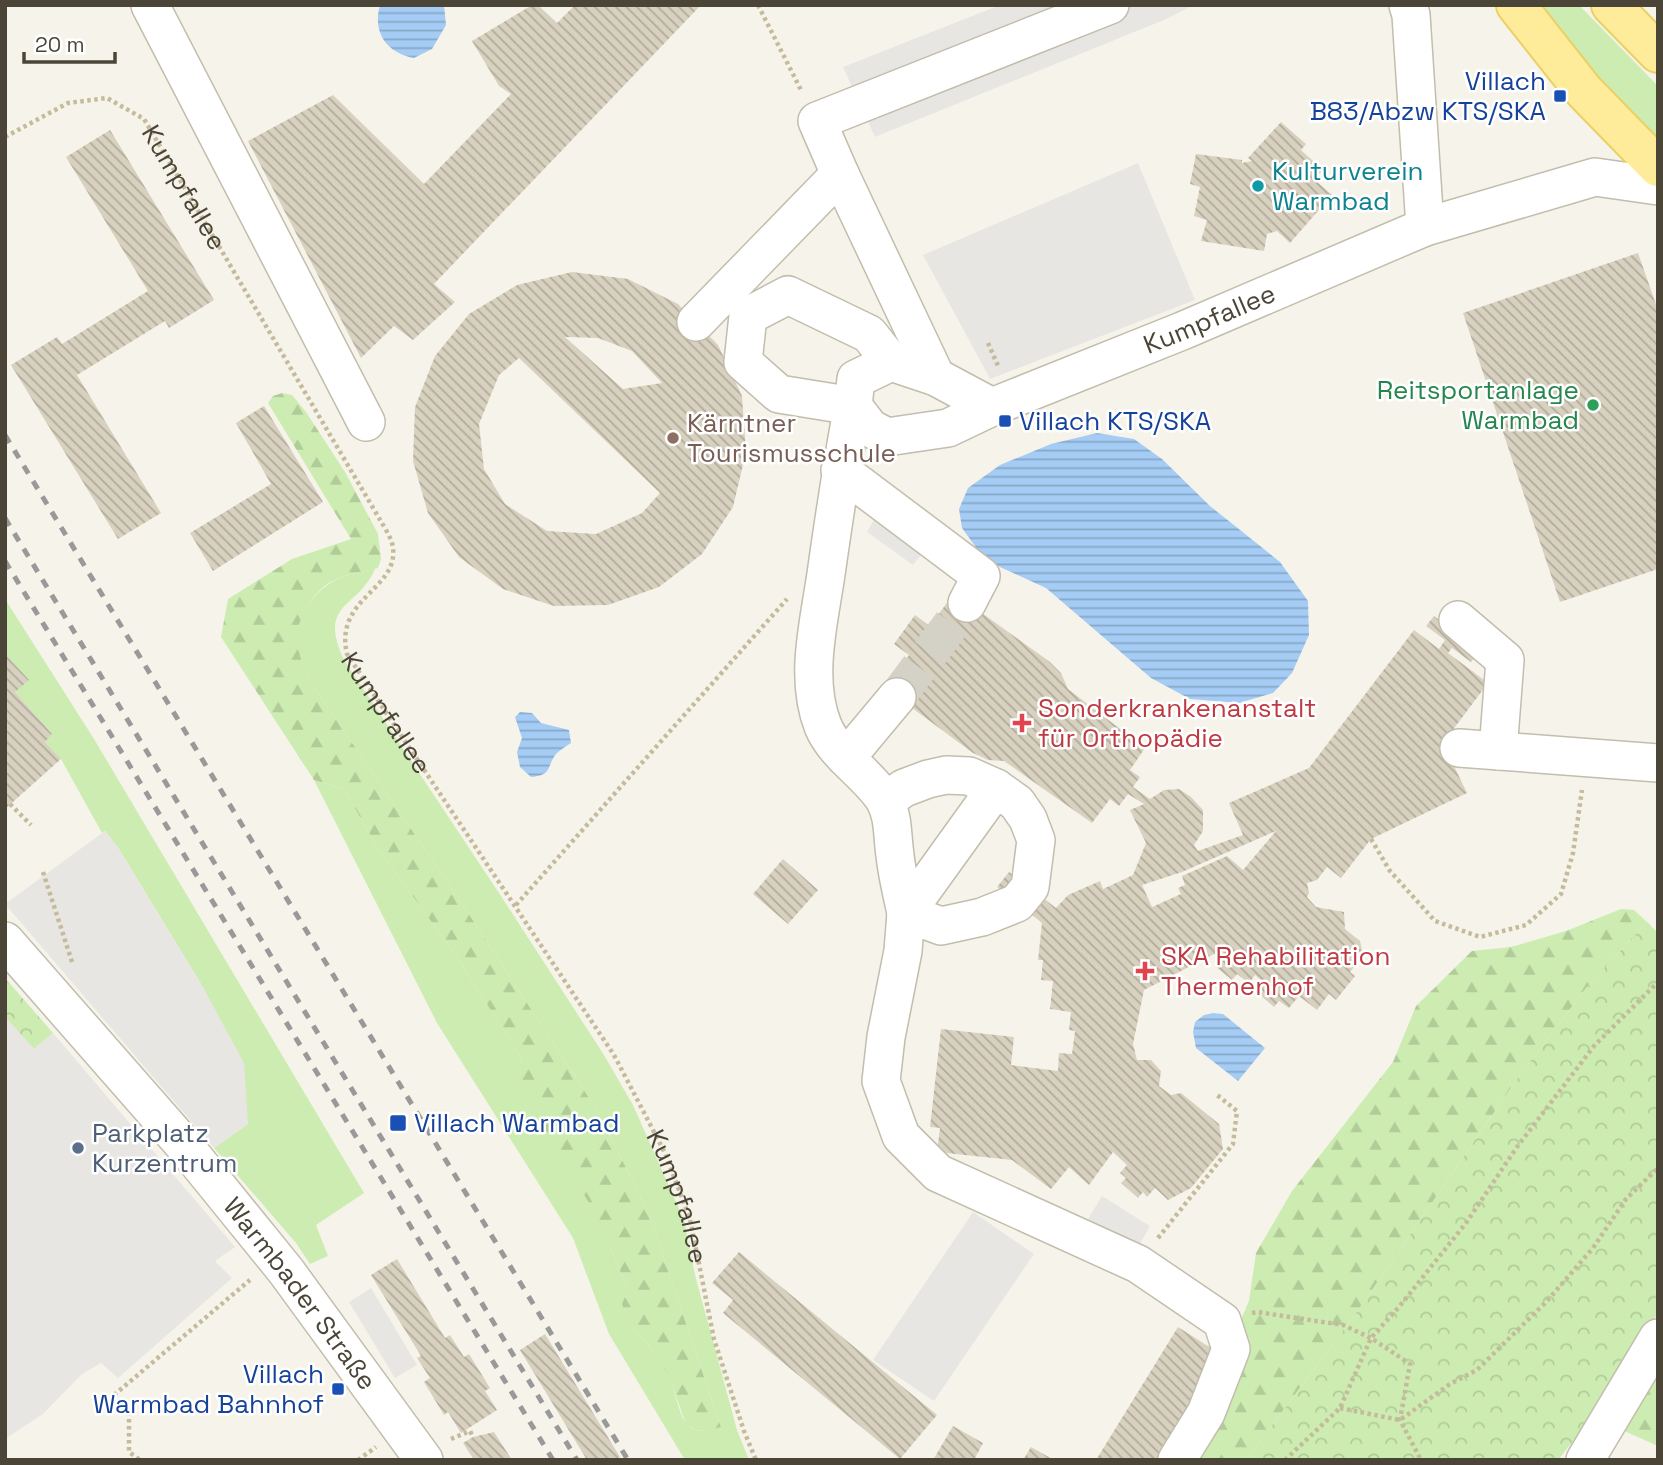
<svg xmlns="http://www.w3.org/2000/svg" width="1663" height="1465" font-family="'Space Grotesk',sans-serif">
<style>
.grass{fill:#ccecb1}
.forest{fill:url(#forest-firs)}
.park{fill:url(#park-crowns)}
.parking{fill:#e8e6e2}
.water{fill:url(#water-rules)}
.building{fill:url(#building-back-hatch);fill-rule:evenodd}
.lines{fill:none;stroke-linecap:round;stroke-linejoin:round}
.minor-tunnel{stroke:#d4d1c6;stroke-width:37;stroke-dasharray:37 18;stroke-linecap:butt}
.minor-casing{stroke:#c2bdac;stroke-width:40}
.major-casing{stroke:#ebd063;stroke-width:42}
.path{stroke:#c5bb9c;stroke-width:4.5;stroke-dasharray:3.5 3.5;stroke-linecap:butt}
.minor{stroke:#fff;stroke-width:37}
.major{stroke:#ffec9a;stroke-width:38}
.rail{stroke:#999;stroke-width:5;stroke-dasharray:9 9;stroke-linecap:butt}
.transit-dot{fill:#1a4fb4;stroke:#fff;stroke-width:2.5}
.culture-dot{fill:#0f9aa8;stroke:#fff;stroke-width:2.5}
.leisure-dot{fill:#2e9e5b;stroke:#fff;stroke-width:2.5}
.education-dot{fill:#8d6e63;stroke:#fff;stroke-width:2.5}
.health-dot{fill:#e0444e;stroke:#fff;stroke-width:2.5}
.service-dot{fill:#5c6f8a;stroke:#fff;stroke-width:2.5}
.labels{text-anchor:middle;stroke-width:5;stroke-linejoin:round;paint-order:stroke}
.transit-label{font-size:26px;fill:#164399;stroke:#fff;text-anchor:end}
.culture-label{font-size:26px;fill:#0d838f;stroke:#fff;text-anchor:start}
.street-label{font-size:26px;fill:#4b4538;stroke:#fff}
.leisure-label{font-size:26px;fill:#27864d;stroke:#fff;text-anchor:end}
.education-label{font-size:26px;fill:#785e54;stroke:#fff;text-anchor:start}
.health-label{font-size:26px;fill:#be3a42;stroke:#fff;text-anchor:start}
.service-label{font-size:26px;fill:#4e5e75;stroke:#fff;text-anchor:start}
</style>
<defs>
<pattern id="forest-firs" width="22" height="20" patternUnits="userSpaceOnUse" patternTransform="scale(1.75)"><rect width="22" height="20" fill="#ccecb1"/><path d="M5 1l3.5 6h-7zM16 11l3.5 6h-7z" fill="#b1cc99"/></pattern>
<pattern id="park-crowns" width="20" height="18" patternUnits="userSpaceOnUse" patternTransform="scale(1.75)"><rect width="20" height="18" fill="#ccecb1"/><path d="M2 6a3 3 0 1 1 6 0M12 15a3 3 0 1 1 6 0" fill="none" stroke="#b1cc99"/></pattern>
<pattern id="water-rules" width="6" height="5" patternUnits="userSpaceOnUse" patternTransform="scale(1.75)"><rect width="6" height="5" fill="#a4ccf5"/><path d="M0 2.5h6" fill="none" stroke="#88a7c7"/></pattern>
<pattern id="building-back-hatch" width="6" height="6" patternUnits="userSpaceOnUse" patternTransform="scale(1.75)"><rect width="6" height="6" fill="#d8d1bf"/><path d="M-1 5l2 2M0 0l6 6M5-1l2 2" fill="none" stroke="#b1ab9c"/></pattern>
</defs>
<rect width="100%" height="100%" fill="#f6f4ea"/>
<g class="grass">
<path d="M1528 5H1579L1658 86V156Z"/>
<path d="M375 569C358 609 317 602 344 660L501 896 604 1055 633 1105 684 1220 695 1275 737 1430 749 1460H685L609 1334 573 1238 437 1023 314 780 344 789 377 847 457 957 521 1058 518 1081 590 1203 587 1218 610 1247 628 1290 629 1324C644 1340 659 1356 669 1376 675 1389 679 1418 689 1427 699 1434 710 1429 721 1427L653 1226 637 1189 593 1104 459 899 307 677C302 663 294 645 296 629 297 622 302 614 306 608 323 581 345 574 375 569Z"/>
<path d="M5 599 94 739 364 1193 316 1225 328 1256 310 1264 296 1243 214 1148 248 1124 204 989 119 849 105 831 102 833 61 759 45 742 52 734 15 692 28 680 5 654Z"/>
</g>
<g class="forest">
<path d="M282 393 292 395 306 412 345 472 378 534 381 559 378 568C362 572 346 574 331 582 322 586 313 597 308 605 291 633 297 648 307 677L459 899 593 1104 637 1189 653 1226 721 1427 706 1431 695 1430 686 1425 669 1376 650 1347 629 1324 622 1304 628 1290 610 1247 592 1235 587 1218 589 1203 517 1081 521 1058 457 957 377 847 344 789 314 780 221 637 228 599 292 559 351 539 268 403 273 396Z"/>
<path d="M1621 909 1634 910 1647 922 1587 987 1522 1072 1359 1309 1246 1460H1170L1204 1405 1249 1301 1256 1253 1292 1191 1393 1062 1416 1006 1472 951 1511 947 1566 931Z"/>
<path d="M1658 1368V1446L1622 1430Z"/>
</g>
<g class="park">
<path d="M1647 922 1658 933V1313L1599 1408 1558 1460H1246L1359 1309 1522 1072 1587 987Z"/>
<path d="M5 978 53 1033 34 1049 5 1017Z"/>
</g>
<g class="parking">
<path d="M1000 5H1194L1164 20 875 137 843 67Z"/>
<path d="M1138 163 1195 300 990 379 923 255Z"/>
<path d="M879 511 927 547 913 565 867 532Z"/>
<path d="M105 831 119 849 204 989 244 1063 248 1124 214 1148 5 904Z"/>
<path d="M5 1017 34 1049 53 1033 235 1247 215 1261 232 1278 118 1378 101 1363 82 1374 43 1414 5 1439Z"/>
<path d="M1102 1196 1150 1226 1137 1249 1088 1219Z"/>
<path d="M973 1212 1034 1254 934 1401 873 1360Z"/>
<path d="M371 1288 417 1365 395 1378 349 1302Z"/>
</g>
<g class="water">
<path d="M380 5H444L446 25 432 49 414 58C387 53 372 33 380 5Z"/>
<path d="M1097 433 1134 439 1162 459 1210 506 1280 562 1308 601 1309 635 1292 673 1273 693 1239 703 1190 699 1151 678 1046 588 1000 567 980 553 962 528 959 509 968 488 1000 465 1051 444Z"/>
<path d="M520 712 532 713 541 723 569 730 571 743C566 746 560 750 556 754 546 767 553 775 531 777L520 767 517 752 522 738 515 717Z"/>
<path d="M1213 1013 1223 1014 1265 1048 1238 1081 1196 1048 1193 1032 1195 1022 1204 1015Z"/>
</g>
<g class="building">
<path d="M532 5H538L557 23 573 7 571 5H701L434 284 455 302 413 340 394 326 361 358 248 141 333 95 424 184 511 94 499 86 472 41Z"/>
<path d="M1281 122 1306 144 1301 150 1323 170 1314 179 1332 195 1290 243 1277 231 1267 234 1264 251 1201 241 1207 220 1194 216 1200 187 1190 184 1196 154 1242 160V163L1252 161 1248 158Z"/>
<path d="M110 130 214 300 169 328 165 321 77 375 161 513 118 539 11 365 57 337 62 344 148 291 66 157Z"/>
<path d="M1638 253 1658 310V569L1560 602 1463 313Z"/>
<path d="M572 272 628 279 678 304 718 345 742 396 746 452 733 507 702 554 659 587 608 605 554 606 503 589 459 557 428 513 413 461 415 407 435 356 469 314 517 285ZM565 337 598 338 632 351 662 383 623 389ZM519 358 660 493 642 513 596 534 547 531 505 504 484 469 479 424 499 375Z"/>
<path d="M264 406 323 502 213 571 190 533 271 484 236 423Z"/>
<path d="M954 593 1050 662 1061 673 1068 689 1145 748 1130 770 1140 777 1133 787 1150 799 1164 790 1179 789 1191 797 1203 810V831L1194 845 1198 851 1243 835 1229 803 1309 768 1414 630 1439 649 1445 640 1426 626 1434 616 1480 651 1471 662 1452 648 1448 653 1488 683 1443 743 1467 793 1371 839 1341 878 1327 867 1317 880 1307 883 1309 893 1307 897 1316 907 1344 912 1345 929 1360 941 1363 955 1350 972 1355 976 1336 1000 1329 994 1317 1010 1299 996 1289 1008 1279 1001 1274 1007 1260 995 1263 991 1256 986 1261 980 1255 975 1249 983 1237 974 1232 980 1215 966 1219 959 1214 954 1144 990 1133 1044 1137 1060H1151L1161 1071 1159 1086 1171 1095 1181 1093 1219 1124 1223 1149 1191 1188 1168 1200 1155 1188 1147 1197 1143 1192 1138 1198 1121 1183 1126 1178 1120 1173 1127 1165 1113 1152 1089 1185 1069 1167 1051 1189 1012 1160 937 1152 940 1128 930 1127 941 1029 1014 1037 1011 1065 1058 1071 1059 1053 1072 1054 1075 1031 1069 1030 1071 1012 1050 1009 1053 981 1041 980 1043 960H1038L1042 923 997 887 1009 872 1056 908 1068 895 1100 881 1103 889 1133 875 1146 843 1130 810 1144 804 1128 794 1119 806 1110 799 1092 823 1004 761 988 760 973 753 885 688 909 655 894 644 915 615 930 626ZM1276 831 1243 870 1227 856 1182 876 1185 885 1178 888 1181 894 1152 907 1142 885 1182 872Z"/>
<path d="M5 654 29 680 15 692 52 734 45 742 61 759 5 809Z"/>
<path d="M783 859 818 890 788 924 753 894Z"/>
<path d="M739 1252 937 1415 900 1459 723 1313 733 1300 712 1283Z"/>
<path d="M397 1259 445 1338 450 1335 464 1357 469 1354 490 1388 485 1391 497 1410 461 1433 448 1412 444 1415 424 1382 430 1378 417 1358 421 1356 371 1275Z"/>
<path d="M1178 1327 1222 1355 1158 1460H1096Z"/>
<path d="M545 1334 620 1457 614 1460H587L520 1350Z"/>
<path d="M953 1426 983 1443 974 1460H933Z"/>
<path d="M494 1432 512 1460H474L463 1443 473 1437Z"/>
<path d="M1031 1447 1054 1460H1023Z"/>
</g>
<g class="lines">
<path class="minor-tunnel" d="M897 697 967 603"/>
<g class="minor-casing">
<g id="minor">
<path d="M150 5 366 422"/>
<path d="M1408 5 1411 15 1425 227"/>
<path d="M840 174 817 121 1110 5"/>
<path d="M696 322 840 174 936 377"/>
<path id="s2" d="M992 407 936 377 891 362 856 379 853 406 870 428 887 437 948 428 992 407 1182 331 1425 227 1595 177 1658 186"/>
<path d="M840 470 981 576 967 603"/>
<path d="M1458 620 1505 660 1498 751"/>
<path d="M1459 748 1658 763"/>
<path d="M846 758 897 697"/>
<path d="M996 788 906 913 903 951 886 1037 881 1081 901 1136 938 1173 1138 1264 1222 1321 1231 1349 1206 1413 1177 1460"/>
<path d="M885 801 904 788 928 779 946 775 969 776 996 788 1017 803 1028 819 1036 840 1030 887 1017 903 982 917 941 926 906 913C902 894 897 875 895 855 892 836 894 816 884 799 867 773 835 755 823 726 804 678 819 623 826 574 834 518 842 462 853 406L779 394 743 362 748 316 788 295 869 334 891 362"/>
<path id="s3" d="M5 941 183 1144 286 1271 424 1460"/>
<path d="M1585 1460 1658 1338"/>
</g>
</g>
<g class="major-casing">
<g id="major">
<path d="M1516 5 1584 91 1658 167"/>
<path d="M1611 5 1658 53"/>
</g>
</g>
<g class="path">
<path d="M758 5 802 92"/>
<path id="s1" d="M5 137 68 103 107 98 144 119 379 518C384 527 392 538 393 548 398 590 334 598 347 654L614 1055 665 1153 690 1219 714 1339 744 1431 756 1460"/>
<path d="M988 343 999 368"/>
<path d="M10 804 31 825"/>
<path d="M1371 839 1390 871 1435 921 1480 937 1526 925 1561 894 1573 853 1582 790"/>
<path d="M43 872 73 965"/>
<path d="M516 905 787 599"/>
<path d="M1158 1238 1233 1144 1237 1111 1217 1095"/>
<path d="M1252 1313 1257 1312 1343 1325 1371 1338 1410 1364 1400 1420 1421 1460"/>
<path d="M114 1395 250 1280"/>
<path d="M129 1405V1452L140 1460"/>
<path d="M1340 1408 1400 1420 1450 1384 1477 1370 1547 1301 1593 1248 1626 1199 1658 1168"/>
<path d="M451 1439 470 1431 473 1437"/>
<path d="M358 1460 376 1447"/>
<path d="M1285 1460 1340 1408 1371 1338 1399 1307 1466 1223 1517 1147 1594 1046 1658 982"/>
</g>
<use href="#minor" class="minor"/>
<use href="#major" class="major"/>
<g class="rail">
<path d="M5 435 628 1460"/>
<path d="M5 518 577 1460"/>
<path d="M5 561 553 1460"/>
</g>
</g>
<g class="transit-dot">
<rect x="1553" y="89" width="14" height="14" rx="3.5"/>
<rect x="998" y="414" width="14" height="14" rx="3.5"/>
<rect x="389" y="1114" width="18" height="18" rx="3.5"/>
<rect x="331" y="1382" width="14" height="14" rx="3.5"/>
</g>
<circle class="culture-dot" cx="1258" cy="186" r="7"/>
<circle class="leisure-dot" cx="1593" cy="405" r="7"/>
<circle class="education-dot" cx="673" cy="438" r="7"/>
<g class="health-dot">
<path d="M1018.5 712.5h7v7h7v7h-7v7h-7v-7h-7v-7h7z"/>
<path d="M1141.5 960.5h7v7h7v7h-7v7h-7v-7h-7v-7h7z"/>
</g>
<circle class="service-dot" cx="78" cy="1148" r="7"/>
<g class="labels">
<g class="transit-label">
<text x="1546" y="90">Villach<tspan x="1546" dy="30">B83/Abzw KTS/SKA</tspan></text>
<text x="1019" y="430" text-anchor="start">Villach KTS/SKA</text>
<text x="414" y="1132" text-anchor="start">Villach Warmbad</text>
<text x="324" y="1383">Villach<tspan x="324" dy="30">Warmbad Bahnhof</tspan></text>
</g>
<g class="culture-label">
<text x="1272" y="180">Kulturverein<tspan x="1272" dy="30">Warmbad</tspan></text>
</g>
<g class="street-label">
<text dy="9" stroke="none"><textPath href="#s1" startOffset="233">Kumpfallee</textPath></text>
<text dy="9" stroke="none"><textPath href="#s2" startOffset="569">Kumpfallee</textPath></text>
<text dy="9" stroke="none"><textPath href="#s1" startOffset="842">Kumpfallee</textPath></text>
<text dy="9" stroke="none"><textPath href="#s1" startOffset="1409">Kumpfallee</textPath></text>
<text dy="9" stroke="none"><textPath href="#s3" startOffset="460">Warmbader Straße</textPath></text>
</g>
<g class="leisure-label">
<text x="1579" y="399">Reitsportanlage<tspan x="1579" dy="30">Warmbad</tspan></text>
</g>
<g class="education-label">
<text x="687" y="432">Kärntner<tspan x="687" dy="30">Tourismusschule</tspan></text>
</g>
<g class="health-label">
<text x="1038" y="717">Sonderkrankenanstalt<tspan x="1038" dy="30">für Orthopädie</tspan></text>
<text x="1161" y="965">SKA Rehabilitation<tspan x="1161" dy="30">Thermenhof</tspan></text>
</g>
<g class="service-label">
<text x="92" y="1142">Parkplatz<tspan x="92" dy="30">Kurzentrum</tspan></text>
</g>
</g>
<rect width="1663" height="1465" fill="none" stroke="#4b4538" stroke-width="14"/>
<path d="M24 52v10h91v-10" fill="none" stroke="#4b4538" stroke-width="3.5"/>
<text x="35" y="52" font-size="21" fill="#4b4538" stroke="#ffffff" stroke-width="5" paint-order="stroke">20 m</text>
</svg>
